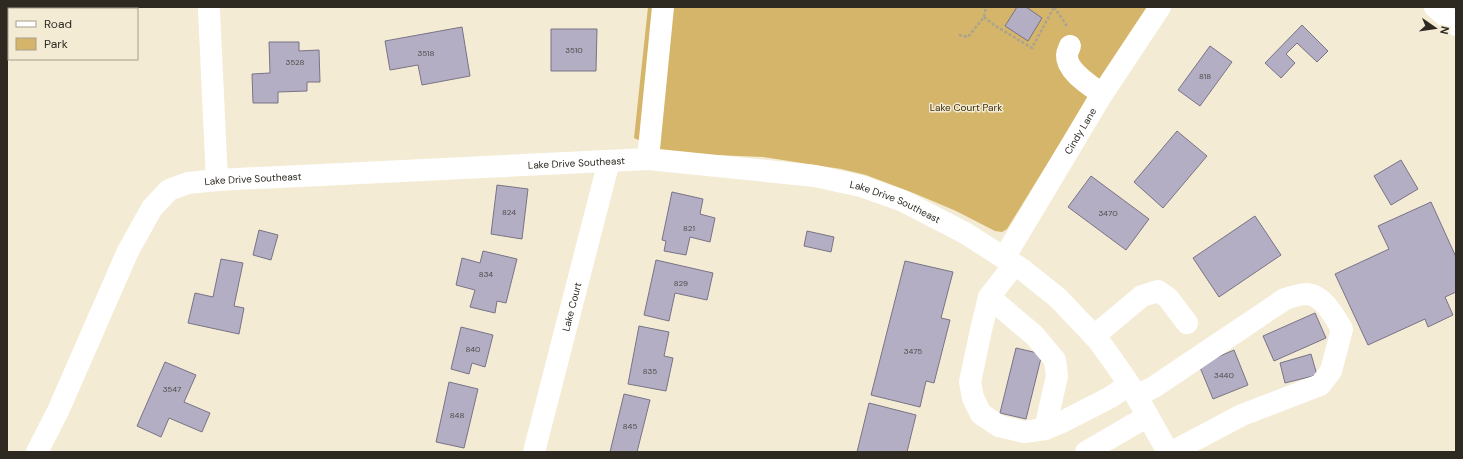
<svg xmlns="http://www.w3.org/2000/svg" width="1463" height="459" font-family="'DM Sans',sans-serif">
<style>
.green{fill:#d4b569}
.building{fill:#b3aec3;stroke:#787386}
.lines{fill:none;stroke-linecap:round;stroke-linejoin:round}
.path{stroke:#aaa392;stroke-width:2.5;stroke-dasharray:3 2;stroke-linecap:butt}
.minor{stroke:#fff;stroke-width:22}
.labels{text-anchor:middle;stroke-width:3;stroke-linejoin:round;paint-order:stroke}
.number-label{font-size:8px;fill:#4f4b4a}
.park-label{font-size:10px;fill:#3b2d09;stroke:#f4ebd5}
.street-label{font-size:10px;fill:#2e2a22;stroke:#f4ebd5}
</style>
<rect width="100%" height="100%" fill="#f4ebd5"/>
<path class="green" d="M648 7H1148L1057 148 1007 229 1002 232 995 231 956 211 916 194 866 175 841 169 763 157 668 153 634 138Z"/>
<g class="building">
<path d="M1017 7H1026L1042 18 1028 41 1005 26Z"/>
<path d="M1302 25 1328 51 1317 62 1297 43 1286 54 1295 63 1281 78 1265 63Z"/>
<path d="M462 27 470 76 422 85 418 65 390 70 385 41Z"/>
<path d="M551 29H597L596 71H551Z"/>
<path d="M269 42H299V51L319 50 320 82H307V91L278 92V103H253L252 74 270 73Z"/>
<path d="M1210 46 1232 62 1200 106 1178 90Z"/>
<path d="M1177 131 1207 156 1163 208 1134 182Z"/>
<path d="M1401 160 1418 189 1391 205 1374 176Z"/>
<path d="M1091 176 1149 219 1126 250 1068 207Z"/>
<path d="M497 185 528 189 522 239 491 234Z"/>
<path d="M672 192 703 199 700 214 715 218 710 242 690 237 686 255 664 251 666 241 662 240Z"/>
<path d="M1431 202 1456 257V292L1445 297 1453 315 1428 327 1425 319 1368 345 1335 274 1389 249 1378 226Z"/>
<path d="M1255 216 1281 255 1219 297 1193 258Z"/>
<path d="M259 230 278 235 271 260 253 255Z"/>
<path d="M807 231 834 237 831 252 804 246Z"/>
<path d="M483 251 517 259 506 303 497 301 495 313 470 307 475 290 456 285 462 258 480 263Z"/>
<path d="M221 259 243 263 234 306 244 308 239 334 188 323 195 293 213 297Z"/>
<path d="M656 260 713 273 707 300 675 293 669 321 644 315Z"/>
<path d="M905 261 953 272 941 318 950 320 934 383 926 381 920 407 871 395Z"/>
<path d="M1315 313 1326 338 1274 361 1263 336Z"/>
<path d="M639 326 669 332 664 356 673 358 666 391 628 384Z"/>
<path d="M461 327 493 335 485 367 472 363 469 374 451 369Z"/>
<path d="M1016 348 1042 354 1026 419 1000 413Z"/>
<path d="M1234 350 1248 385 1213 399 1199 365Z"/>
<path d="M1311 354 1317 375 1285 383 1280 363Z"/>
<path d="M165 362 196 375 184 402 210 413 202 432 169 418 161 437 137 426Z"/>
<path d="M449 382 478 389 464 448 436 442Z"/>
<path d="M624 394 650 400 637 452H610Z"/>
<path d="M869 403 916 415 907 452H857Z"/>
</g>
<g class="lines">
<g class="path">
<path d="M1054 7 1067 26"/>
<path d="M984 17 994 25 1032 48 1054 7"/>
<path d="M959 35 968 37 984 17 986 7"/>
</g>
<g class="minor">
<path d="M1435 7 1456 25"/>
<path d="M209 11 217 180"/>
<path d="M1070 46C1069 49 1067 52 1067 55 1066 71 1091 86 1102 94"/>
<path d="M648 159 663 7"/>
<path id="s1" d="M1004 258 1099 99 1160 7"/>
<path d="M1014 265 989 297 981 330 970 382 973 398 981 414 999 426 1024 432 1045 429 1064 421 1109 398 1129 385"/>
<path d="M989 297 1034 335 1055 360 1057 376 1045 429"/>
<path d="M1094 336 1142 296 1158 291 1168 298 1187 323"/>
<path d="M1136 396 1154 387 1285 299C1291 297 1300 294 1307 294 1323 295 1334 316 1342 329L1331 371 1320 385 1242 415 1172 452"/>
<path id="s2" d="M37 452 58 411 128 251 152 208 169 190 188 183 217 180 648 159 815 176 861 186 903 201 965 233 1023 270 1058 298 1098 340 1116 365 1133 390 1168 452"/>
<path id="s3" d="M534 452 609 161"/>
<path d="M1086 452 1148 416"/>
</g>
</g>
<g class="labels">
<g class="number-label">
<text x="574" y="53">3510</text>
<text x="426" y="56">3518</text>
<text x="295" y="65">3528</text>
<text x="1205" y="79">818</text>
<text x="509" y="215">824</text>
<text x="1108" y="216">3470</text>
<text x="689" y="231">821</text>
<text x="486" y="277">834</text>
<text x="681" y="286">829</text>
<text x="473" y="352">840</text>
<text x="913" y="354">3475</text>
<text x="650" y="374">835</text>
<text x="1224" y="378">3440</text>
<text x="172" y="392">3547</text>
<text x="457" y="418">848</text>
<text x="630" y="429">845</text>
</g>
<g class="park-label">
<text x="966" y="111">Lake Court Park</text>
</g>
<g class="street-label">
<text dy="4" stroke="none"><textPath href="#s1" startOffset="148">Cindy Lane</textPath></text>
<text dy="4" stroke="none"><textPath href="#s2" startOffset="704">Lake Drive Southeast</textPath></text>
<text dy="4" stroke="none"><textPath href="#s2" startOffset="380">Lake Drive Southeast</textPath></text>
<text dy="4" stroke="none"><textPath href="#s2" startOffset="1028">Lake Drive Southeast</textPath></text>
<text dy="4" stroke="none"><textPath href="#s3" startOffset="150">Lake Court</textPath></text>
</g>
</g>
<rect width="1463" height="459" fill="none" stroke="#2e2a22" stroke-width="16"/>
<rect x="8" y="8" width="130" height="52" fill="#f4ebd5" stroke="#a59e8d"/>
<rect x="16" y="21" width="20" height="6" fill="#ffffff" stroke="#a59e8d"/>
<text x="44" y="28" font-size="12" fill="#2e2a22">Road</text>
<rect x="16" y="38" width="20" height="12" fill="#d4b569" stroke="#a59e8d"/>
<text x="44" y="48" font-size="12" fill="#2e2a22">Park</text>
<g transform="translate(1435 28) rotate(103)" stroke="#f4ebd5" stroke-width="3" paint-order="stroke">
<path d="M0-3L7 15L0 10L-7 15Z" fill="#2e2a22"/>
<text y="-6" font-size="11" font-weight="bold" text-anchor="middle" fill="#2e2a22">N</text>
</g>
</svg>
